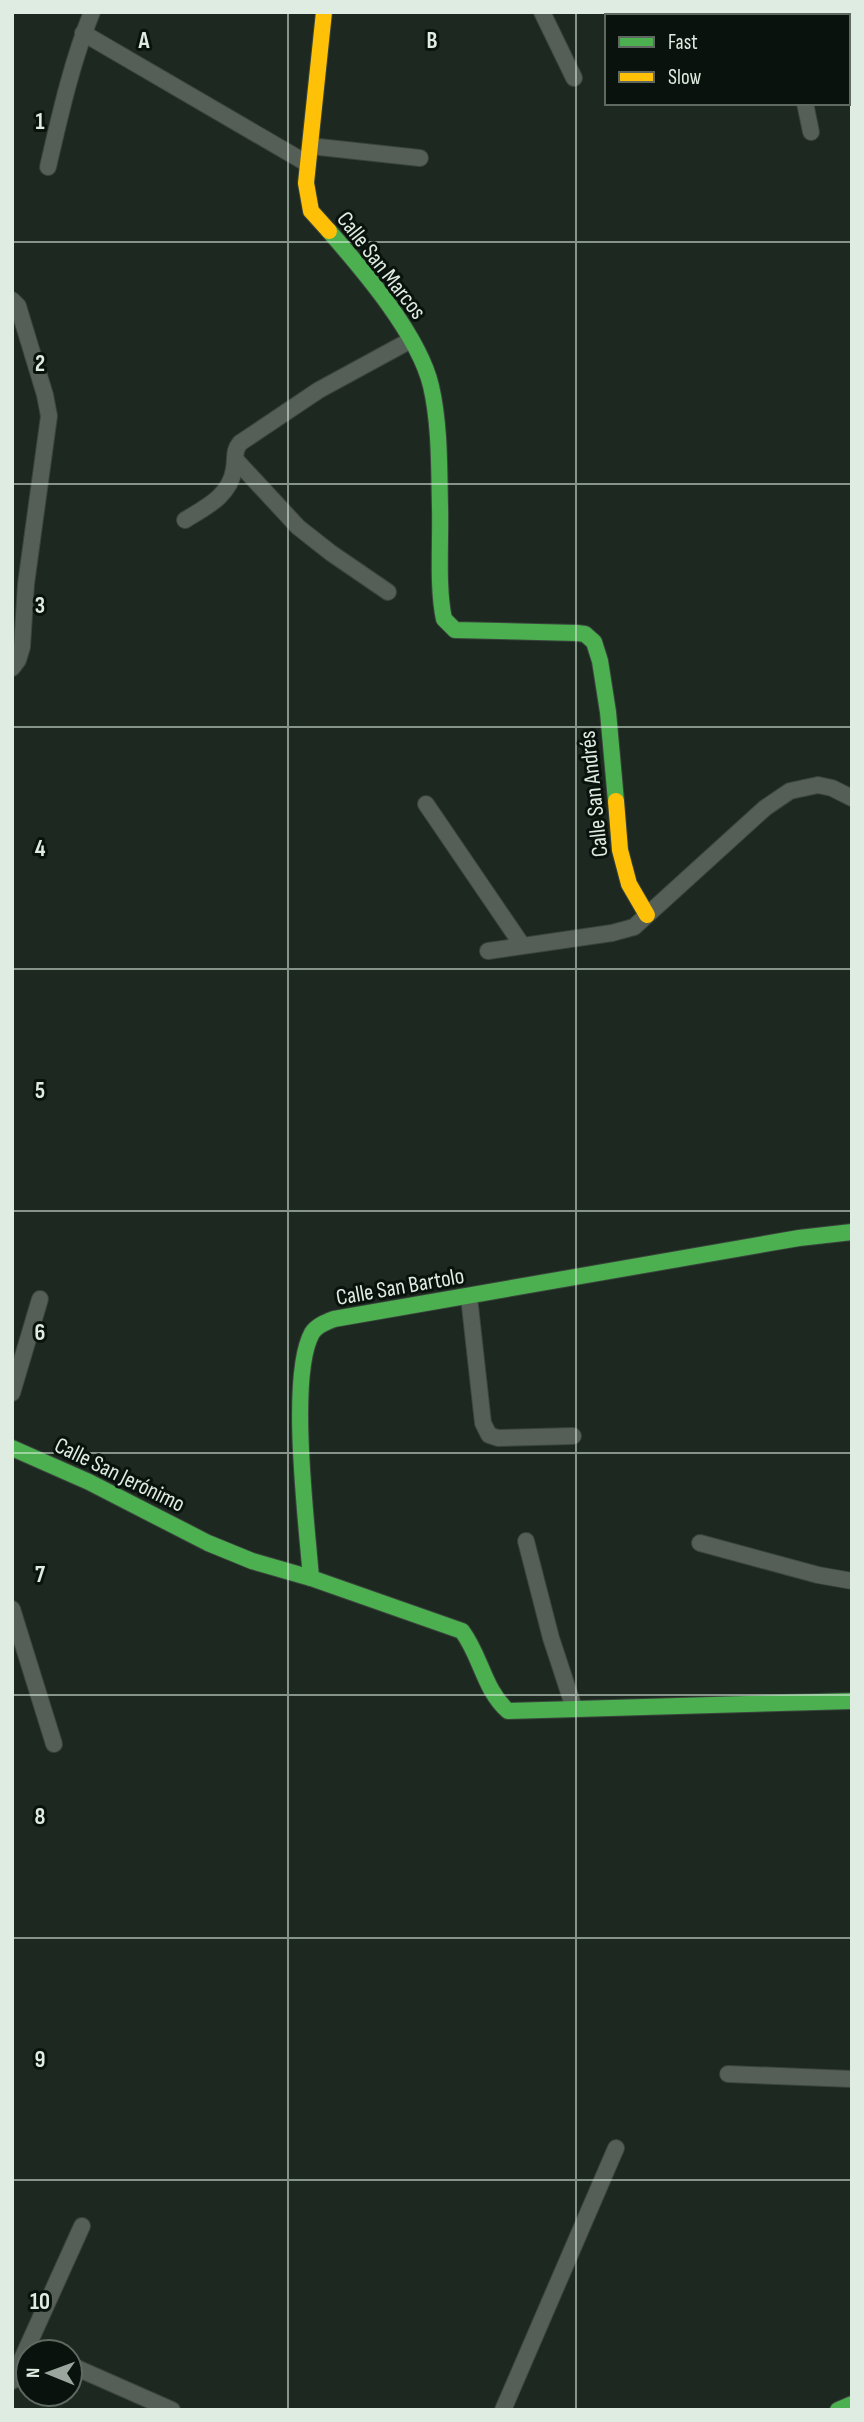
<svg xmlns="http://www.w3.org/2000/svg" width="864" height="2422" font-family="'Sofia Sans Condensed',sans-serif">
<style>
.lines{fill:none;stroke-linecap:round;stroke-linejoin:round}
.street-casing{stroke:#3a443d;stroke-width:18}
.fast-casing{stroke:#3a443d;stroke-width:18}
.slow-casing{stroke:#3a443d;stroke-width:18}
.street{stroke:#555f57;stroke-width:16}
.fast{stroke:#4caf50;stroke-width:16}
.slow{stroke:#ffc107;stroke-width:16}
.grid{fill:none;stroke:#dfece2;stroke-width:2;stroke-opacity:0.55}
.labels{text-anchor:middle;stroke-width:6;stroke-linejoin:round;paint-order:stroke}
.street-label{font-size:23px;fill:#dfece2;stroke:#09120c}
.grid-label{font-size:23px;text-anchor:middle;font-weight:bold;fill:#dfece2;stroke:#09120c;stroke-width:6;stroke-linejoin:round;paint-order:stroke}
</style>
<rect width="100%" height="100%" fill="#1c2820"/>
<g class="lines">
<g class="street-casing">
<g id="street">
<path d="M542 12 574 78"/>
<path d="M784 12V16"/>
<path d="M83 33 308 164"/>
<path d="M805 103 811 132"/>
<path d="M310 146 420 158"/>
<path d="M48 167C60 115 72 61 92 12"/>
<path d="M12 300 18 306 45 395 49 416 26 584 22 647 18 660 12 668"/>
<path d="M235 459 298 527 331 553 388 592"/>
<path d="M185 520C206 507 230 496 234 469 236 459 233 451 240 443L319 390 411 340"/>
<path d="M426 804 522 945"/>
<path d="M488 951 612 933 634 927 765 808 790 791 818 785 832 788 852 798"/>
<path d="M469 1297 483 1423 489 1435 498 1438 573 1436"/>
<path d="M12 1393 40 1299"/>
<path d="M526 1541 551 1638 574 1708"/>
<path d="M700 1543 818 1575 852 1581"/>
<path d="M12 1609 54 1744"/>
<path d="M728 2074 852 2079"/>
<path d="M70 2365 172 2410"/>
<path d="M12 2381 82 2226"/>
<path d="M503 2410 616 2148"/>
</g>
</g>
<g class="fast-casing">
<g id="fast">
<path d="M329 231C363 270 419 335 431 386 440 425 439 467 440 507 441 541 437 587 444 619L455 630 577 633 585 634 594 642 600 661 608 712 616 801"/>
<path d="M12 1448 89 1482 208 1543 252 1561 311 1578 462 1631C481 1656 484 1690 508 1711L852 1701"/>
<path d="M311 1578C307 1525 288 1376 312 1333 316 1326 326 1322 334 1319L799 1238 852 1232"/>
<path d="M838 2410 852 2404"/>
</g>
</g>
<g class="slow-casing">
<g id="slow">
<path d="M324 12 306 183 311 211 329 231"/>
<path d="M616 801 620 850 629 884 647 915"/>
</g>
</g>
<use href="#street" class="street"/>
<use href="#fast" class="fast"/>
<use href="#slow" class="slow"/>
</g>
<path class="grid" d="M288 12V2410M576 12V2410M12 242H852M12 484H852M12 727H852M12 969H852M12 1211H852M12 1453H852M12 1695H852M12 1938H852M12 2180H852"/>
<g class="labels">
<g class="street-label">
<text transform="translate(382 265) rotate(52)" y="8">Calle San Marcos</text>
<text transform="translate(593 794) rotate(-96)" y="8">Calle San Andrés</text>
<text transform="translate(400 1286) rotate(-10)" y="8">Calle San Bartolo</text>
<text transform="translate(120 1474) rotate(26)" y="8">Calle San Jerónimo</text>
</g>
</g>
<g class="grid-label">
<text x="144" y="48">A</text>
<text x="432" y="48">B</text>
<text x="40" y="129">1</text>
<text x="40" y="371">2</text>
<text x="40" y="613">3</text>
<text x="40" y="856">4</text>
<text x="40" y="1098">5</text>
<text x="40" y="1340">6</text>
<text x="40" y="1582">7</text>
<text x="40" y="1824">8</text>
<text x="40" y="2067">9</text>
<text x="40" y="2309">10</text>
</g>
<rect width="864" height="2422" fill="none" stroke="#dfece2" stroke-width="28"/>
<rect x="605" y="14" width="245" height="91" fill="#09120c" stroke="#5f6962" stroke-width="2"/>
<rect x="619" y="37" width="35" height="10" fill="#4caf50" stroke="#5f6962" stroke-width="2"/>
<text x="668" y="49" font-size="21" fill="#dfece2">Fast</text>
<rect x="619" y="72" width="35" height="10" fill="#ffc107" stroke="#5f6962" stroke-width="2"/>
<text x="668" y="84" font-size="21" fill="#dfece2">Slow</text>
<g transform="translate(49 2373) rotate(271)"><circle r="33" fill="#09120c" stroke="#5f6962" stroke-width="2"/>
<path d="M0-5L12 26L0 18L-12 26Z" fill="#9ba79e"/>
<text y="-10" font-size="19" font-weight="bold" text-anchor="middle" fill="#dfece2">N</text>
</g>
</svg>
